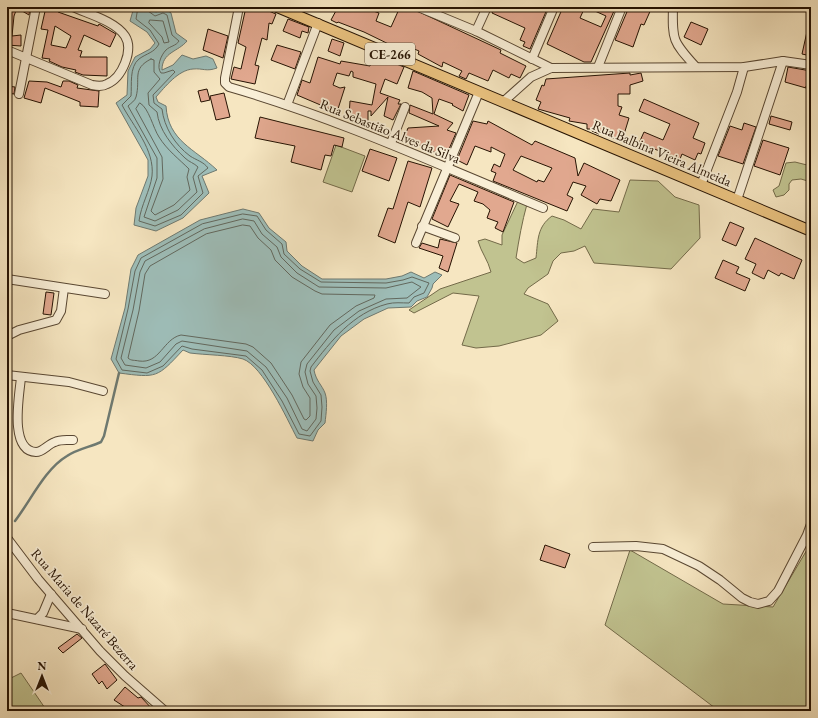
<svg xmlns="http://www.w3.org/2000/svg" width="818" height="718" font-family="'EB Garamond',serif">
<style>
.green{fill:#c1c390;stroke:#736a49}
.water{fill:#9ebeb9;stroke:#6e7970}
.lines{fill:none;stroke-linecap:round;stroke-linejoin:round}
.shore{stroke:#62685e;stroke-width:1}
.stream{stroke:#6e7970;stroke-width:2.5}
.building{fill:#e1a88f;stroke:#251202;fill-rule:evenodd}
.minor-casing{stroke:#594732;stroke-width:10}
.major-casing{stroke:#251202;stroke-width:12}
.minor{stroke:#f9efd7;stroke-width:8}
.major{stroke:#ebc380;stroke-width:10}
.labels{text-anchor:middle;stroke-width:3.5;stroke-linejoin:round;paint-order:stroke}
.shield{fill:#f9efd7;stroke:#655442;stroke-width:1}
.shield-label{font-size:13px;font-weight:bold;fill:#251202}
.street-label{font-size:14px;fill:#251202;stroke:#f9efd7}
</style>
<rect width="100%" height="100%" fill="#f6e6c1"/>
<filter id="stains"><feTurbulence type="fractalNoise" baseFrequency=".005" numOctaves="4"/><feColorMatrix values="0 0 0 0 .2 0 0 0 0 .09 0 0 0 0 .02 0 0 0 .5 -.17"/></filter>
<radialGradient id="worn" r=".72"><stop offset=".6" stop-color="#630" stop-opacity="0"/><stop offset="1" stop-color="#630" stop-opacity=".3"/></radialGradient>
<g class="green">
<path d="M336 145 365 156 352 192 323 182Z"/>
<path d="M795 162 811 166V182L801 179 792 180 789 184V190L784 195 776 197 773 190 779 186 786 163Z"/>
<path d="M630 180 658 181 675 197 699 205 700 238 671 269 594 263 585 246 574 251 561 253 553 261 548 274 528 288 524 294 548 304 558 321 541 335 499 346 476 348 462 345 479 296 453 293 414 313 409 310 440 289 491 272C488 260 481 252 478 241L485 239 502 245V235L518 201 527 204C522 222 519 239 516 258L524 263 536 258C538 240 537 227 552 216L564 220 581 229 593 209 619 212Z"/>
<path d="M811 543V706L775 711H719L605 625 630 550 723 604 773 607Z"/>
<path d="M21 673 47 711H7V680Z"/>
</g>
<g class="water">
<path d="M134 7H148L156 12 164 8 171 13 176 33 187 41C178 52 162 52 162 70L173 65 182 55 193 59 206 56 213 59 217 68C206 72 203 68 193 69 178 70 165 87 156 97L158 102 166 106C168 141 195 149 217 170L202 176 209 193 183 218 156 231 134 225 136 208 148 176V160L116 103 127 95 128 71 135 57 150 49 155 43 147 32 130 21Z"/>
<path d="M243 209 259 213 269 228 286 242 287 251 302 266 322 279H386L402 276 411 272 424 278 435 272 442 275 433 284 432 288 427 297 417 301 411 307 388 308 364 319 341 336 314 370C316 381 322 385 325 393 328 401 326 414 325 423L318 430 313 441 297 438C287 419 263 366 243 359 230 355 205 355 190 353L183 350C157 378 157 378 119 373L111 359 125 308 131 269 138 255 200 220Z"/>
</g>
<g class="lines">
<g class="shore">
<path d="M138 7 136 19 150 30 159 44C154 53 147 53 139 59 129 67 132 85 131 96L122 105C133 126 155 150 152 176 150 191 141 205 139 221L155 226 181 215 203 193 198 176 208 168C204 162 196 160 190 156 175 145 164 127 162 109L154 103 153 95 175 72 173 70 164 73H161C156 67 161 55 166 50 170 46 176 46 179 41L172 35 167 15 163 13 155 16 148 11 147 7"/>
<path d="M150 20 163 21 169 42 164 43 162 37 149 23Z"/>
<path d="M151 59 154 60V72L160 79 148 93 149 105 157 112C159 130 172 146 185 158 189 162 194 163 198 167L193 177 197 192 178 210 155 221 144 217 157 178V158L128 106C131 103 135 101 136 97 141 79 131 69 151 59Z"/>
<path d="M140 103C149 108 153 128 159 137 167 150 179 159 189 169L187 177 190 190 174 205 155 215 151 211 163 179 162 157 136 109Z"/>
<path d="M243 214 257 216 266 230 282 244 284 254 300 269 321 282 386 283 403 280 412 277 429 283 424 293 414 297 409 303C402 303 394 302 387 304 353 313 331 341 311 367L310 371 313 382 321 395 322 407 321 421 310 436 299 434 282 401 262 370 246 356 192 349 182 346 163 366 147 373 122 370 116 359 128 309 135 271 141 258 202 224Z"/>
<path d="M243 219 254 221 262 234 277 247 281 257 297 273 319 287 386 288 412 282 421 287 407 298 386 299 359 311 334 330 307 364 305 372 308 384 316 396 317 408 316 419 307 431 302 429 287 398 266 367 247 351 182 341 176 344 160 362 146 368 125 365 121 358 133 310 140 272 145 261 204 229Z"/>
<path d="M243 225 250 226 258 238 271 250 275 260 292 277 315 291 322 294 375 295 374 298 356 306 330 325 301 362 299 374 303 387 310 398V416L306 420 304 419 292 395 271 363 253 347 246 344 181 335C163 339 160 364 139 361 135 360 131 361 128 358L139 311 145 274 150 266 206 234Z"/>
</g>
<path class="stream" d="M15 521C31 500 45 469 67 456 77 449 90 447 101 442L104 436 119 373"/>
</g>
<g class="building">
<path d="M7 7H30L29 15 17 8 14 16 12 36 21 35V46L7 45Z"/>
<path d="M46 7H59L58 12 98 26 99 24 116 34 110 47 84 35 78 50 82 51 80 57H107V76L83 75 75 72 76 70 62 67 49 61 50 59 42 58 48 30 41 29ZM55 26 71 36 66 48 51 45Z"/>
<path d="M246 7H259L276 14 272 24 269 23 267 40 262 38 255 65 259 66 255 84 231 79 234 67 241 69 246 47 238 43Z"/>
<path d="M338 7H362L379 13 376 21 391 27 400 7 413 9 501 50 500 53 526 66 520 78 511 74 509 78 493 70 488 81 469 73 466 79 459 76 462 71 443 62 442 67 418 54 419 51 412 48 411 50 404 47 403 51 364 32 338 22 337 23 331 20Z"/>
<path d="M495 7H548L530 49 523 46 525 42 520 40 525 28 492 13Z"/>
<path d="M563 7H585L580 18 601 27 606 16 586 7H604L614 11 591 62H584L547 44Z"/>
<path d="M629 7H652L644 25 641 24 633 47 615 40Z"/>
<path d="M288 19 309 27 308 33 302 31 300 38 283 31Z"/>
<path d="M691 22 708 29 701 45 684 37Z"/>
<path d="M808 27H811V56L802 54Z"/>
<path d="M208 29 228 36 223 58 203 50Z"/>
<path d="M332 39 344 43 340 56 328 51Z"/>
<path d="M277 45 301 52 295 69 271 60Z"/>
<path d="M374 55 404 67 397 84 385 79 380 93 400 100 398 104H401L393 120 384 116 388 97 371 116V111H368V122L358 121 349 116 350 101 372 105 376 84 353 77V72L351 71 349 76 337 73 333 85 340 88 345 87 337 112 297 95 302 80 310 83 318 57 340 64 341 61 370 66Z"/>
<path d="M788 67 811 71 810 87 806 86V88L785 82Z"/>
<path d="M413 71 469 95 463 111 452 105 453 104 439 99 434 114 453 123 447 130 456 133 446 156 431 151 410 140 409 143 403 140 408 128 439 126 409 113 410 105 433 114 432 98 422 92 408 88Z"/>
<path d="M630 73V75L641 73 643 81 630 85V94H618V106L622 107 619 115 629 118 622 141 612 138 613 134 601 130 599 134 592 131V129H587V124L569 121 570 118 538 109 541 102 536 100 542 85 544 86 546 79Z"/>
<path d="M29 81 47 82 61 87 63 81H69L78 85 77 88 99 91 98 107 80 106V102L45 88 41 103 24 98Z"/>
<path d="M7 86 15 87 14 94 7 93Z"/>
<path d="M207 89 210 100 201 102 198 91Z"/>
<path d="M224 93 230 117 216 120 210 96Z"/>
<path d="M644 99 699 123 693 138 705 143 701 154 698 153 695 160 682 154 680 159 639 143 644 132 663 140 670 124 639 111Z"/>
<path d="M771 116 792 122 790 130 769 124Z"/>
<path d="M260 117 344 138 342 147 334 145 331 156 325 155 321 170 291 162 295 146 255 138Z"/>
<path d="M473 121 487 124 488 121 532 145 535 141 575 158 578 176 584 163 620 180 611 201 600 199 597 204 581 195 586 186 573 182 567 195 573 198 567 211 493 181 496 173 491 171 494 164 500 167 505 154 491 147V152L475 146 467 165 457 160ZM521 156 552 168 544 182 538 180 537 182 513 170Z"/>
<path d="M744 123 756 127 743 164 718 156 730 126 742 130Z"/>
<path d="M763 140 789 148 780 175 754 166Z"/>
<path d="M370 149 397 158 389 181 362 171Z"/>
<path d="M408 161 432 168 420 207 408 202 395 243 378 236 388 208 393 209Z"/>
<path d="M450 175 514 202 503 232 495 228 498 222 487 218 490 210 483 204 474 201 478 192 459 184 450 201 459 204 448 227 432 219Z"/>
<path d="M730 222 744 228 736 246 722 240Z"/>
<path d="M755 238 802 260 794 279 781 273 779 276 768 270 764 279 752 273 756 264 745 259Z"/>
<path d="M440 239 457 243 448 272 439 268 443 256 419 248 422 243 438 248Z"/>
<path d="M723 260 739 267 736 273 750 279 745 291 715 278Z"/>
<path d="M46 292 54 293 51 315 43 314Z"/>
<path d="M545 545 570 554 565 568 540 560Z"/>
<path d="M77 634 82 638 63 653 58 648Z"/>
<path d="M105 664 117 680 107 689 102 681 99 684 92 674Z"/>
<path d="M125 687 138 698 141 697 154 711H131L114 700Z"/>
</g>
<g class="lines">
<g class="minor-casing">
<g id="minor">
<path d="M239 7 225 78V83L229 87C337 118 439 165 543 208"/>
<path d="M418 7 476 31 551 68"/>
<path d="M673 7C672 40 673 42 695 66"/>
<path d="M476 31 487 7"/>
<path d="M7 50 92 85C97 86 102 87 107 84 122 78 134 50 125 36 115 21 88 14 73 7"/>
<path d="M532 59 554 7"/>
<path d="M598 67 622 7"/>
<path d="M19 94 36 7"/>
<path d="M503 102 531 77 551 68 744 67 783 61 811 65"/>
<path d="M287 105 318 23"/>
<path d="M391 143 405 107"/>
<path d="M701 185 737 92 744 67"/>
<path d="M737 200 783 61"/>
<path d="M422 226 455 238"/>
<path d="M416 243 479 92"/>
<path d="M7 279 105 294"/>
<path d="M7 336 19 330 56 320 61 311 64 288"/>
<path d="M7 375 69 382 103 391"/>
<path d="M21 377C20 392 8 451 36 452 43 452 48 444 55 442 60 439 67 440 73 440"/>
<path d="M7 538 38 579 100 651 125 676 165 711"/>
<path d="M593 547 636 546 663 549 699 566 720 580 742 598 750 602 758 604 769 601 778 591 807 535 811 524"/>
<path d="M7 613 82 629"/>
<path d="M37 619 43 613 51 594"/>
</g>
</g>
<g class="major-casing">
<path id="major" d="M277 7 811 231"/>
</g>
<use href="#minor" class="minor"/>
<use href="#major" class="major"/>
</g>
<g class="labels">
<rect class="shield" x="365" y="43" width="50" height="22" rx="3"/>
<g class="shield-label">
<text x="390" y="59">CE-266</text>
</g>
<g class="street-label">
<text transform="translate(390 131) rotate(22)" y="5">Rua Sebastião Alves da Silva</text>
<text transform="translate(662 153) rotate(23)" y="5">Rua Balbina Vieira Almeida</text>
<text transform="translate(85 609) rotate(49)" y="5">Rua Maria de Nazaré Bezerra</text>
</g>
</g>
<rect width="818" height="718" fill="none" stroke="#f6e6c1" stroke-width="24"/>
<rect x="8" y="8" width="802" height="702" fill="none" stroke="#251202" stroke-width="2"/>
<rect x="12" y="12" width="794" height="694" fill="none" stroke="#251202"/>
<g transform="translate(42 676)" stroke="#f9efd7" stroke-width="3" paint-order="stroke">
<path d="M0-3L7 15L0 10L-7 15Z" fill="#251202"/>
<text y="-6" font-size="11" font-weight="bold" text-anchor="middle" fill="#251202">N</text>
</g>
<rect width="100%" height="100%" filter="url(#stains)"/>
<rect width="100%" height="100%" fill="url(#worn)"/>
</svg>
